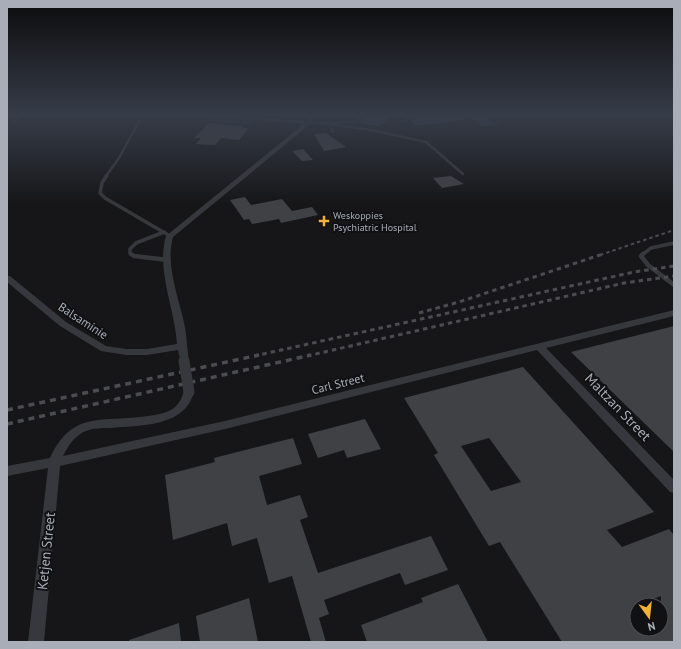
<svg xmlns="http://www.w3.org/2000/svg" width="681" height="649" font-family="'PT Sans',sans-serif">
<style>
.building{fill:#404145;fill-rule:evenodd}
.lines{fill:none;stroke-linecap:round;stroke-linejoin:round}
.lane-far2{stroke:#37383d;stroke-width:2.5}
.lane-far1{stroke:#37383d;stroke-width:3.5}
.lane{stroke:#37383d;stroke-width:4.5}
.street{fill:#37383d;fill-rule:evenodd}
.rail-far2{stroke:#4a4c52;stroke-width:2;stroke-dasharray:3.5 3;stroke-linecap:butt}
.rail-far1{stroke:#4a4c52;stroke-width:3;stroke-dasharray:4.5 4;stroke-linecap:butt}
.rail{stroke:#4a4c52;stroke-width:3.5;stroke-dasharray:6 5;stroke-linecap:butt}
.street-bridge{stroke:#37383d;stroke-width:11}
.poi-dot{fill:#f2b134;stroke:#111113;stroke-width:1.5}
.labels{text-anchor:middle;stroke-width:4;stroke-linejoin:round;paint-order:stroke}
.far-poi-label{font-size:10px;fill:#a8adb8;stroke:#111113;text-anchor:start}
.street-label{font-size:12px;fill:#a8adb8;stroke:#111113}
.near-street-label{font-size:14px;fill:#a8adb8;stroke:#111113}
</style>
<rect width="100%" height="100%" fill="#161618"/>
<g class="building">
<path d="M396 114 379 126 359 123 362 119 360 114Z"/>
<path d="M420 114H465V120L421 125H415L410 121Z"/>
<path d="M466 114H482L499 125 482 126Z"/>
<path d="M209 123 244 126 242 128H249L239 140 221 138 215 145 196 144 201 138H194Z"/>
<path d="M326 133 346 147 324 151 314 134Z"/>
<path d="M303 149 313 160 302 161 292 151Z"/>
<path d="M451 176 464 184 442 188 433 178Z"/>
<path d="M245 197 251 205 282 199 292 211 312 207 318 215 281 223 279 219 252 224 249 219 244 220 230 200Z"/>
<path d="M674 326V452L571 352Z"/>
<path d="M523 367 654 512 607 530 622 547 669 529 674 535V642H562L500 542 489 546 434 455 438 453 404 398ZM489 438 521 482 491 491 461 446ZM661 596V629H637V605Z"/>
<path d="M365 419 381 449 347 458 344 450 318 458 308 434Z"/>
<path d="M293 438 302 464 259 476 267 505 300 495 308 517 300 520 318 573 431 536 448 570 405 585 400 573 324 600 329 614 319 618 326 642H311L292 576 269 583 257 538 232 546 227 523 173 540 165 475 215 462 214 458Z"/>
<path d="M458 584 488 642H367L361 625 423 602 421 598Z"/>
<path d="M249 598 258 642H200L196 616Z"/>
<path d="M179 623 181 642H129V640Z"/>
</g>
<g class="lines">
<g class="lane-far2">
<path d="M211 117 256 119 247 123 209 120Z"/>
<path d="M256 119 322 123 371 130 426 142 463 174"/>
<path d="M256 119 261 114"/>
<path d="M14 122 21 114"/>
<path d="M325 123 356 122 359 119 354 114"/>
<path d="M330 126 333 132"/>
<path d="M106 176 119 158 143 114"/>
</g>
<g class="lane-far1">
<path d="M107 175 102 183 100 193 105 198 170 236"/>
<path d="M132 255 130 253V249L136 243 164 232"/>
<path d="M642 255 651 248 674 243"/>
</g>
<g class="lane">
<path d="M131 254 134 256 168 260"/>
<path d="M643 254 641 256 648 265 674 285"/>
</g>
<g class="street">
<path d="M307 114H311L313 119 309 125 173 237C165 266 179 298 185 327 187 339 187 350 189 361L187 363H181L178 350 147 355H126L101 351 60 326 7 282V276H10L66 322 106 346 126 349H147L177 344C175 309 156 271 166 236L305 123 309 119Z"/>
<path d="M413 114H419L403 123 399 122Z"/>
<path d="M674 310V316L546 348 674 480V493L670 492 537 350 225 429 60 466 44 642H28L48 468 7 476V466L50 458C73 409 103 423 148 416 157 415 167 413 174 408 181 402 182 396 185 389H193L194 392C184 428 140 425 110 428 102 428 93 428 86 431 75 435 68 446 63 456L225 421Z"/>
</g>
<path class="rail-far2" d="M600 255 674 230"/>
<g class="rail-far1">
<path d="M419 313 459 302 603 254"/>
<path d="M254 356 634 272 674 266"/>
<path d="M307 356 624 283 674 276"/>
</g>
<g class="rail">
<path d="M7 410 259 355"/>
<path d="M7 424 311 355"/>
</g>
<path class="street-bridge" d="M184 361 189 392"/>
</g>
<linearGradient id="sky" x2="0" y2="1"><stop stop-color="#0c0c0d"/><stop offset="0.56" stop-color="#363c48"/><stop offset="1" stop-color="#363c48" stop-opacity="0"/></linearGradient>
<rect width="681" height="205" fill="url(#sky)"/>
<path class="poi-dot" d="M322 215h4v4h4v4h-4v4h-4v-4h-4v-4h4z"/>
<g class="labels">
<g class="far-poi-label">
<text x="333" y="219">Weskoppies<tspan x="333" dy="12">Psychiatric Hospital</tspan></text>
</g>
<g class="street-label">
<text transform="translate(83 321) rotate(33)" y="4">Balsaminie</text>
<text transform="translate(338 384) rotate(-14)" y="4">Carl Street</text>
</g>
<g class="near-street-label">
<text transform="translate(618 407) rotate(46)" y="5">Maltzan Street</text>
<text transform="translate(46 551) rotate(-84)" y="5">Ketjen Street</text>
</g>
</g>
<rect width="681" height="649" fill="none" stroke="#a8adb8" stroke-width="16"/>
<g transform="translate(649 617) rotate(165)"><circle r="19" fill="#111113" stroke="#4d4f55"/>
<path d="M0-3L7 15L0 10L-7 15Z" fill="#f2b134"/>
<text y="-6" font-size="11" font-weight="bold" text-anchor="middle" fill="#a8adb8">N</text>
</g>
</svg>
